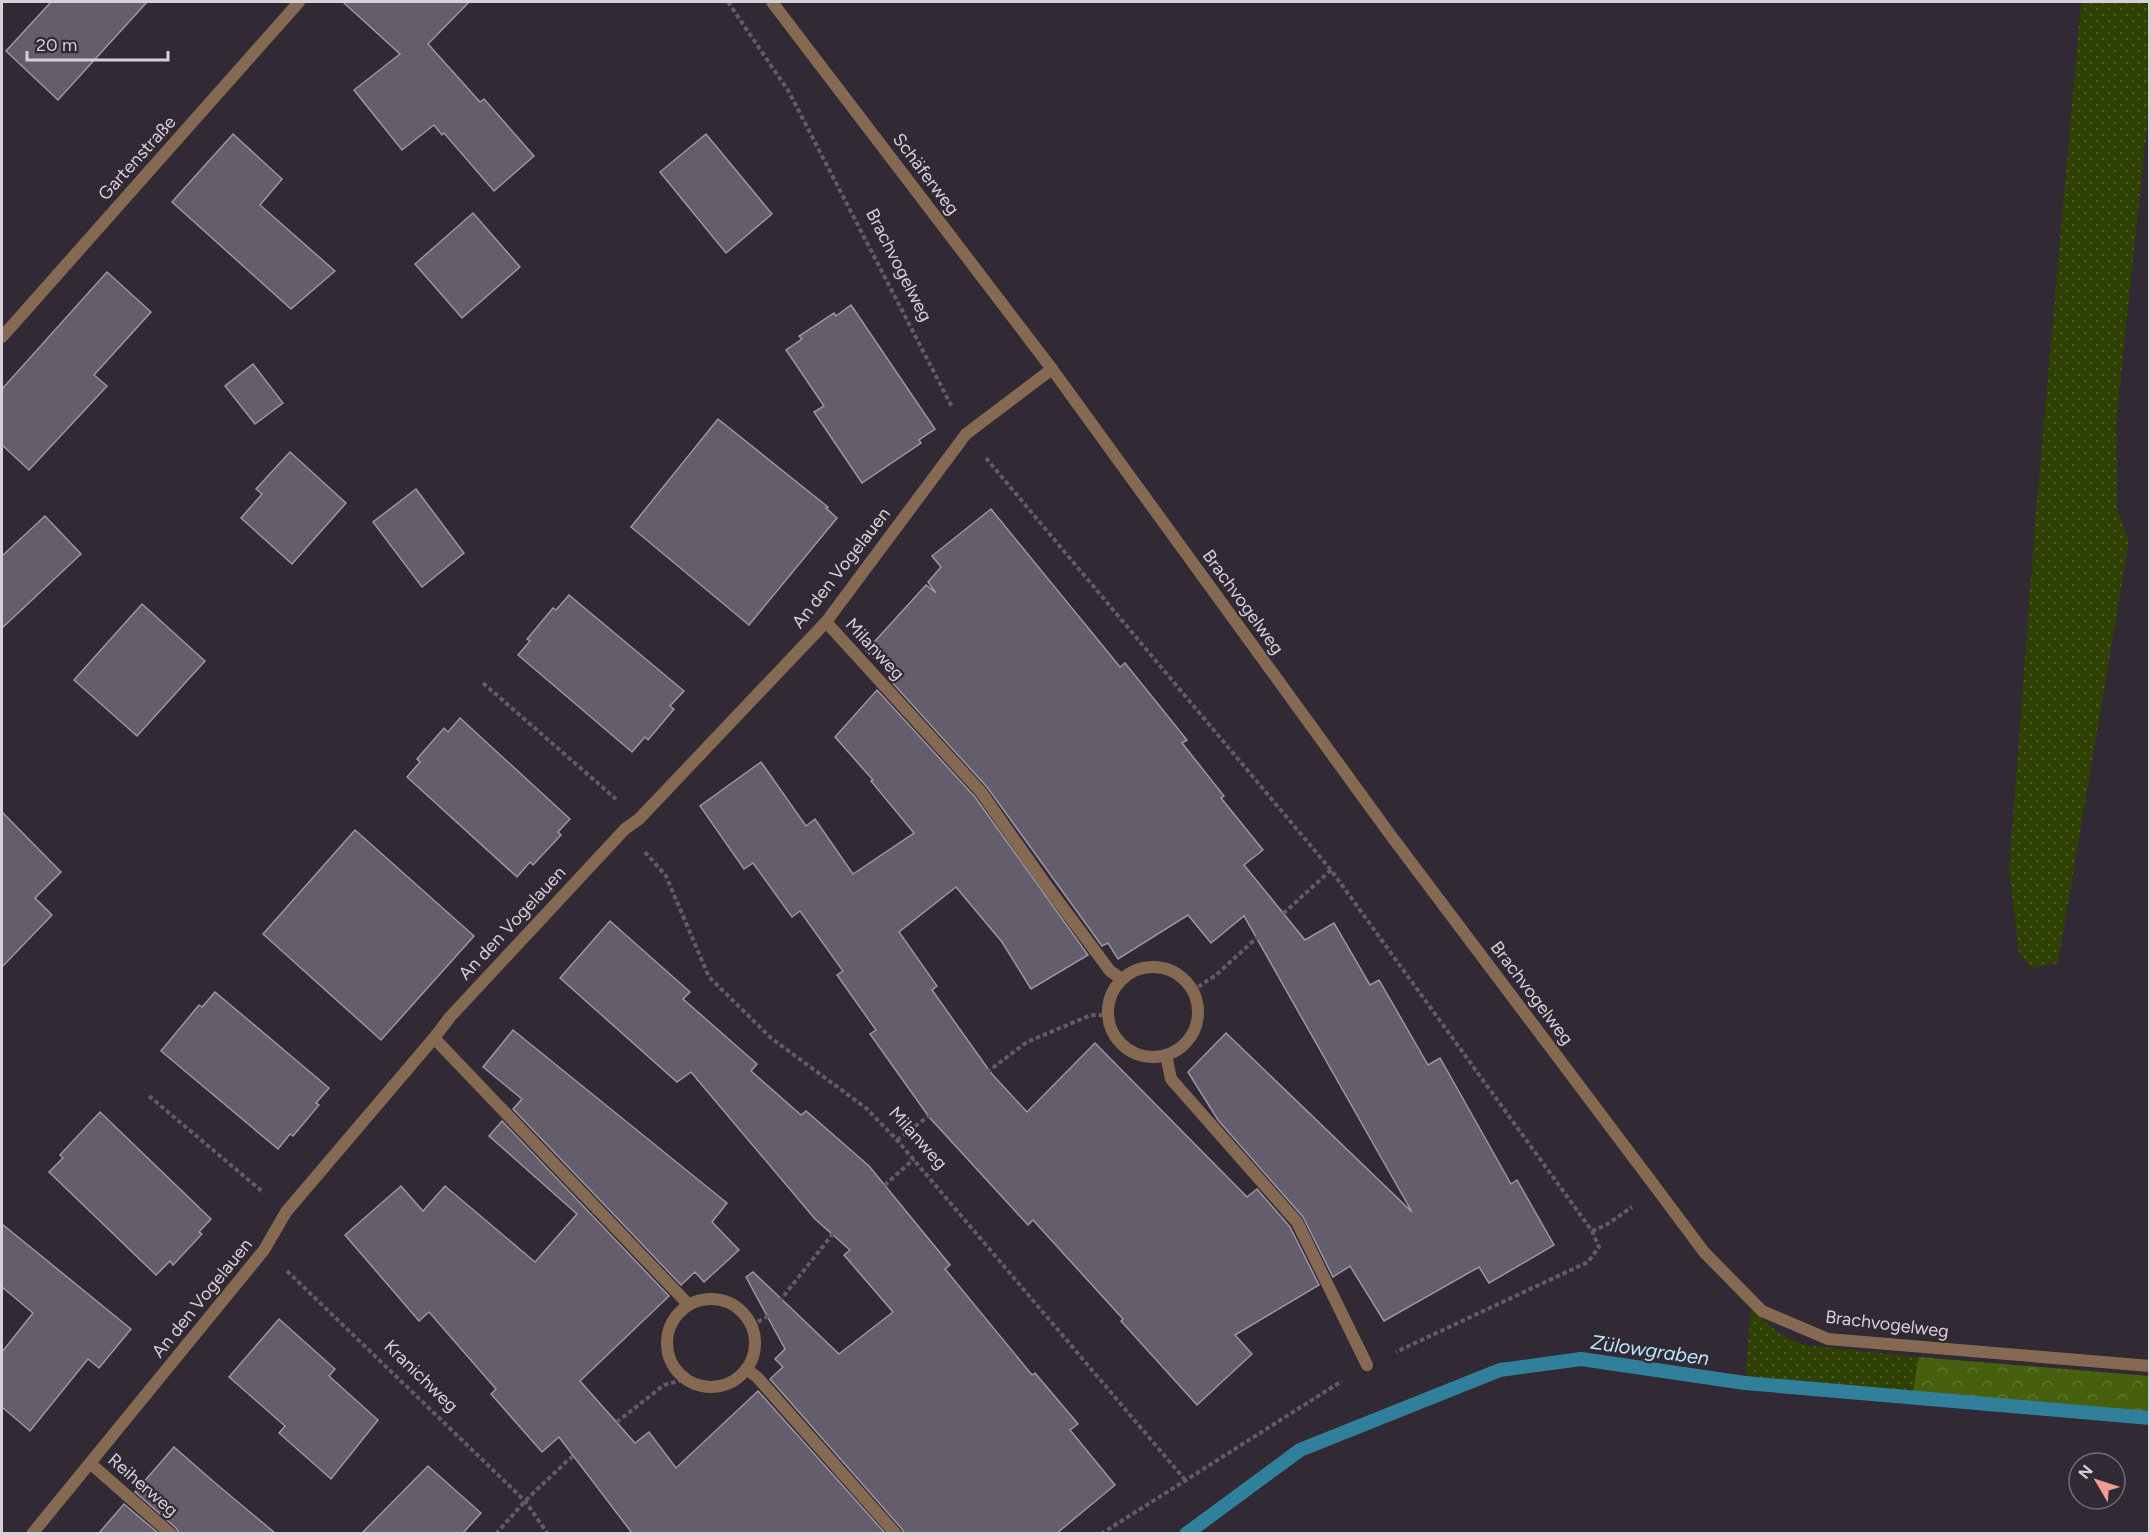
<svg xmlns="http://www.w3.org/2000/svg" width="2151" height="1535" font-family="Figtree,sans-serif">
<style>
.grass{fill:url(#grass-dots)}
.forest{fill:url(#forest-crowns)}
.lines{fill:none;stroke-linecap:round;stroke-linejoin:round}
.stream{stroke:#307f9b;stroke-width:14}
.building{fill:#645d6b;stroke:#9c95a4;stroke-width:1.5}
.path{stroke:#635c66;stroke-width:4;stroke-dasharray:4.5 3;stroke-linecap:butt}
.lane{stroke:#866953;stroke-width:12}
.street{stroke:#866953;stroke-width:12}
.labels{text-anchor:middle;stroke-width:4.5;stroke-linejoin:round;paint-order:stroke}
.street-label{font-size:18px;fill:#d6d1d8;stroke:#312934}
.water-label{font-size:20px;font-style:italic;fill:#b7e5f9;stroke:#312934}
</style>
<defs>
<pattern id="grass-dots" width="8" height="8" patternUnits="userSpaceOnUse" patternTransform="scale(1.5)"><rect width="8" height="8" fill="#2e4102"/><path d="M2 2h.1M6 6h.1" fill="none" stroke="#4c5b26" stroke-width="1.8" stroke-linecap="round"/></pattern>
<pattern id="forest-crowns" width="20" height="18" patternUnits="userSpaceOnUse" patternTransform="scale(1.5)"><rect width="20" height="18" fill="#46600d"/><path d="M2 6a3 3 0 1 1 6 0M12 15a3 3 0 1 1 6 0" fill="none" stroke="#607630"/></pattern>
</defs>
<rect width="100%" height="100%" fill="#312934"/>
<g class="grass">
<path d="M2081 2H2149V108L2116 423 2117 509 2129 541 2058 963 2032 968 2019 953 2009 870 2036 512Z"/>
<path d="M1751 1309 1778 1333 1804 1345 1919 1357 1912 1397 1745 1383Z"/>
</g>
<path class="forest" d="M1919 1357 2149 1376V1418L1912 1397Z"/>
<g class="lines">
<path class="stream" d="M1186 1534 1300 1450 1500 1370 1581 1359 1745 1383 2150 1418"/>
</g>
<g class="building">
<path d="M51 2H147L58 100 6 51Z"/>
<path d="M343 2H469L428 44 480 102 484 99 534 156 494 191 444 133 442 135 434 125 402 150 354 90 400 54Z"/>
<path d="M233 134 282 179 260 205 335 271 291 309 172 202Z"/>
<path d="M706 134 772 214 726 253 660 172Z"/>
<path d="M473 213 520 267 462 318 415 264Z"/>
<path d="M107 272 151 312 94 375 107 386 29 470 2 445V389Z"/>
<path d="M851 305 935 429 919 440 921 443 862 483 814 412 824 406 786 350 802 339 799 336 834 313 836 316Z"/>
<path d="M253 364 283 403 255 424 225 386Z"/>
<path d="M718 419 828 507 826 508 837 518 749 625 631 527Z"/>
<path d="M290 452 346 503 292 564 241 518 262 494 256 489Z"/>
<path d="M416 489 464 553 422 587 373 522Z"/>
<path d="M991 509 1120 667 1125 663 1187 740 1182 743 1224 796 1221 798 1263 850 1244 865 1305 940 1334 923 1370 985 1379 980 1428 1065 1440 1058 1511 1184 1517 1180 1554 1245 1489 1283 1479 1267 1384 1321 1350 1266 1333 1277 1303 1217 1218 1120 1188 1072 1226 1033 1412 1212 1244 916 1211 943 1188 915 1118 959 1108 943 1102 946 987 787 888 678 892 673 866 651 926 585 936 593 928 582 941 567 932 556Z"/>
<path d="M45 516 81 554 2 628V556Z"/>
<path d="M569 595 684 691 670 706 674 709 648 740 645 737 632 752 518 655 530 641 527 639 553 608 556 610Z"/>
<path d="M142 604 205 661 137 736 74 680Z"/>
<path d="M877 690 975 797 1088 955 1031 989 1002 942 956 887 899 932 937 986 932 990 991 1073 1027 1112 1095 1043 1247 1197 1257 1189 1290 1227 1319 1285 1235 1335 1252 1354 1197 1405 1121 1321 1123 1319 1033 1220 1028 1225 929 1117 870 1034 876 1030 837 975 843 971 800 911 792 917 753 863 744 869 700 806 761 762 806 826 815 819 853 874 914 833 871 781 873 780 835 737Z"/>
<path d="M460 718 570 819 558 832 561 835 533 865 530 862 517 877 407 777 420 762 417 759 444 728 448 732Z"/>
<path d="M2 812 61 872 35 898 52 915 2 967Z"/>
<path d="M355 830 474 936 381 1040 263 934Z"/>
<path d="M610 921 690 992 683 999 757 1064 751 1071 801 1115 806 1111 869 1166 950 1265 945 1269 1032 1375 1035 1373 1078 1424 1070 1430 1115 1485 1057 1533H904L902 1529 770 1379 783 1367 775 1359 785 1349 746 1277 753 1272 839 1354 893 1312 844 1255 850 1250 815 1219 691 1072 677 1082 560 978Z"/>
<path d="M215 992 329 1088 316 1103 319 1105 293 1136 290 1134 278 1149 161 1051 199 1005 202 1007Z"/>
<path d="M513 1030 727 1203 712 1222 739 1250 704 1282 695 1272 681 1285 513 1109 522 1099 483 1067Z"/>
<path d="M100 1112 211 1219 199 1232 202 1234 173 1265 170 1261 156 1275 49 1172 63 1158 60 1155Z"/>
<path d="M502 1121 669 1296 580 1381 635 1443 649 1432 676 1468 758 1391 885 1533H632L559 1437 542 1452 491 1394 496 1389 429 1312 419 1321 345 1235 401 1186 423 1211 445 1186 535 1262 577 1214 489 1136Z"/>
<path d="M2 1224 131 1329 99 1368 88 1359 30 1431 2 1407V1352L33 1313 2 1287Z"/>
<path d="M279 1319 335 1369 329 1376 378 1420 331 1479 279 1433 285 1426 229 1377Z"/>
<path d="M174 1447 214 1482 275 1533H179L176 1528 135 1492Z"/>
<path d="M428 1466 481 1513 463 1533H362Z"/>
<path d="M124 1504 158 1533H99Z"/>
</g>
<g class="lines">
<g class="path">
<path d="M728 2 789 92 952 407"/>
<path d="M986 458 1331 870 1592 1231 1599 1247 1588 1262 1396 1352"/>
<path d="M483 683 616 799"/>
<path d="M645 852 666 876 709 977 771 1038 866 1108 897 1140 1186 1481"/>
<path d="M1192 991 1216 975 1331 870"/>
<path d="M149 1096 264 1193"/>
<path d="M897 1140 1027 1042 1091 1015H1108"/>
<path d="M1592 1231 1606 1225 1632 1207"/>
<path d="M287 1271 525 1501 548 1534"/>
<path d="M751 1325 767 1317 839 1226 914 1159"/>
<path d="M496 1534 525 1501 567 1461 664 1385 686 1379"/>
<path d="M1101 1534 1342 1381"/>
</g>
<g class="lane">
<path d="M1052 369 1389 833 1657 1189 1704 1252 1762 1311 1828 1339 2150 1366"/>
<path d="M826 622 981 792 1044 882 1110 971 1122 979"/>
<circle cx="1153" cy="1012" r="45"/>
<path d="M434 1038 689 1305"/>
<path d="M1166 1055 1171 1079 1297 1222 1367 1365"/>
<circle cx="711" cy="1343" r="44"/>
<path d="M746 1369 757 1377 896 1534"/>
<path d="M91 1464 171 1534"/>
</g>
<g class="street">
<path d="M2 337 299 2"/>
<path d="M32 1534 264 1250 286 1212 434 1038 450 1017 625 829 639 819 826 622 966 434 1052 369 772 2"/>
</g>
</g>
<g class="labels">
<g class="street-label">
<text transform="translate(137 158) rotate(-48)" y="6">Gartenstraße</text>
<text transform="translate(926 174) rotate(53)" y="6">Schäferweg</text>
<text transform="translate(899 265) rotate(63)" y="6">Brachvogelweg</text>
<text transform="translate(841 568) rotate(-52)" y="6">An den Vogelauen</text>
<text transform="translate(1243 602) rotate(54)" y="6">Brachvogelweg</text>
<text transform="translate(875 649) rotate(47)" y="6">Milanweg</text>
<text transform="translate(512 923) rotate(-47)" y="6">An den Vogelauen</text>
<text transform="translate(1532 993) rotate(53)" y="6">Brachvogelweg</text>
<text transform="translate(918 1138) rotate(48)" y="6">Milanweg</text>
<text transform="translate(202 1298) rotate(-51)" y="6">An den Vogelauen</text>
<text transform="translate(1887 1324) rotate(7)" y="6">Brachvogelweg</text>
<text transform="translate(421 1376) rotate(44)" y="6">Kranichweg</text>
<text transform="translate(143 1485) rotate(41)" y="6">Reiherweg</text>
</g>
<g class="water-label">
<text transform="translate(1650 1350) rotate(8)" y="7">Zülowgraben</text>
</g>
</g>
<rect width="2151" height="1535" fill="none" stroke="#d6d1d8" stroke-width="6"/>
<g transform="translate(2097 1481) rotate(309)"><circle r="28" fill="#312934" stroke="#736c76" stroke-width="1.5"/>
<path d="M0-4.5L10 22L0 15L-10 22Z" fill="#f59c92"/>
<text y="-9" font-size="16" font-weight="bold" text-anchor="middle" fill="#d6d1d8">N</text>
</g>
<path d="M27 51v9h141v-9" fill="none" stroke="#d6d1d8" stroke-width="3"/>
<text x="36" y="51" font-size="18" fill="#d6d1d8" stroke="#312934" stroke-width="4.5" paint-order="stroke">20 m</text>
</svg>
